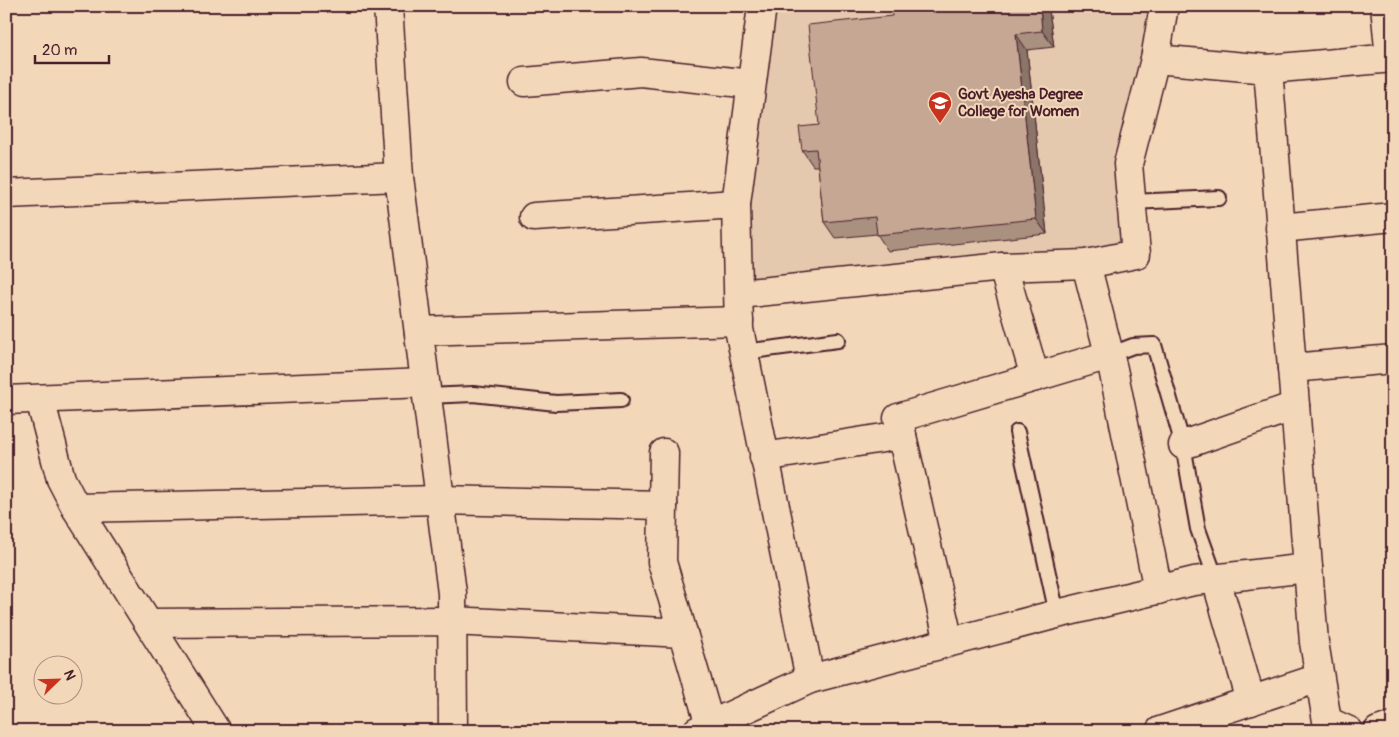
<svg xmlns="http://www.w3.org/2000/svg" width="1399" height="737" font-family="Pangolin,sans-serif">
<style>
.built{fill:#e4c9ae}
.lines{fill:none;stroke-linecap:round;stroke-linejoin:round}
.service-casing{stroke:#4a1f2b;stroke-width:18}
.minor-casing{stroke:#4a1f2b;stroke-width:31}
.service{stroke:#f2d8b9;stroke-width:14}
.minor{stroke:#f2d8b9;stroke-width:28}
.wall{fill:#a9907f;stroke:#4a1f2b}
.shaded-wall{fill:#8a7568;stroke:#4a1f2b}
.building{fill:#c5a794;stroke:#4a1f2b}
.labels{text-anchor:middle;stroke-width:4;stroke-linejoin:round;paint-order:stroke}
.poi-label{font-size:15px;font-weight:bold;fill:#4a1f2b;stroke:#f2d8b9;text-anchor:start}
</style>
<rect width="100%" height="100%" fill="#f2d8b9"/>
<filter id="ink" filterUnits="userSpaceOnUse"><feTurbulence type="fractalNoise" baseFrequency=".02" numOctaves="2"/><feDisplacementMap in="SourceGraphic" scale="10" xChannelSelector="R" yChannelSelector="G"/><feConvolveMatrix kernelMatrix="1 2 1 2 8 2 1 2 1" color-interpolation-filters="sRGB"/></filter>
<g filter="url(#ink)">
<path class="built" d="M762 6H1148L1128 164 1136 254 739 294Z"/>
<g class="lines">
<g class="service-casing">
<g id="service">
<path d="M1131 202 1219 198"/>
<path d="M744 352 838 340"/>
<path d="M1109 355 1133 346 1154 345 1183 445 1198 529 1216 579"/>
<path d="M427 396 473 394 556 403 621 400"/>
<path d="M1017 432 1057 614"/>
</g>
</g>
<g class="minor-casing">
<g id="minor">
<path d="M388 6 399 177 452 593 453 731"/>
<path d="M762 6 736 204 739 329 810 679"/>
<path d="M1385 6 1390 59"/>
<path d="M1155 59 1268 69 1393 58"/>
<path d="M1268 69 1314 642 1327 721 1349 731"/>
<path d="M524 82 641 72 751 84"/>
<path d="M6 194 399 177"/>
<path d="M534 217 736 204"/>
<path d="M1280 228 1393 217"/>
<path d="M1086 264 1113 369 1158 590"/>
<path d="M1003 267 1035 377"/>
<path d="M739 294 1003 267 1086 264 1136 254 1128 164 1155 59 1164 6"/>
<path d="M419 331 739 321"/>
<path d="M1292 368 1393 359"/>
<path d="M40 399 61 479 76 508 216 731"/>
<path d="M6 400 425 383"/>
<path d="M1183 445 1295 406"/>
<path d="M664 453 662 562 710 725"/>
<path d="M764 457 902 435"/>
<path d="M76 508 440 500 663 505"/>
<path d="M1216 579 1251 701"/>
<path d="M149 623 452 621 683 633"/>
<path d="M949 642 898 418 1109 355"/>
<path d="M697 731 810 679 1057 614 1194 581 1308 568"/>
<path d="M1160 731 1319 678"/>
<path d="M1378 731 1393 726"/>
</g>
</g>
<use href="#service" class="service"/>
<use href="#minor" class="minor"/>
</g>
<path class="wall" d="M891 6H1047L1049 10 1054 47 1027 50 1047 234 888 251 877 234 835 238 824 222 818 166H813L802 150 819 125 892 16Z"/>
<g class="shaded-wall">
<path d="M1040 6H1047L1049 10 1054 47 1042 31Z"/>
<path d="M1016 34 1027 50 1047 234 1036 219Z"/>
</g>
<path class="building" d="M891 6H1040L1042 31 1016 34 1036 219 877 235 875 217 824 222 816 149 802 150 799 127 819 125 808 25 892 16Z"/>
</g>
<defs>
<g id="school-pin" transform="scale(1.25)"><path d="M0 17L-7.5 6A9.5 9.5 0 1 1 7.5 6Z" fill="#c8321e" stroke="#f2d8b9"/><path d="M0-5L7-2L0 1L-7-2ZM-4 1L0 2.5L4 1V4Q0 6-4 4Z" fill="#fff"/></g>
</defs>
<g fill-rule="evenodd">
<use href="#school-pin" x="940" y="103"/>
</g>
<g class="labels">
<g class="poi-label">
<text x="958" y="99">Govt Ayesha Degree<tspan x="958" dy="17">College for Women</tspan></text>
</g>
</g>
<rect width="1399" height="737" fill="none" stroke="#f2d8b9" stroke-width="25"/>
<rect x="12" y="12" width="1374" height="712" fill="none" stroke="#4a1f2b" stroke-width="2" filter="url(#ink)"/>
<g transform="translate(58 680) rotate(67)"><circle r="24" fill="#f2d8b9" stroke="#af8e80"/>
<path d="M0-4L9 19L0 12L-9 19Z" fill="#c8321e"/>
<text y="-8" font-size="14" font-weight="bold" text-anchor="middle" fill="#4a1f2b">N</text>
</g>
<path d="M35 55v8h74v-8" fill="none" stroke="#4a1f2b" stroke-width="2.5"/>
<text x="42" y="55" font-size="15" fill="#4a1f2b" stroke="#f2d8b9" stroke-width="4" paint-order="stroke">20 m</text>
</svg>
